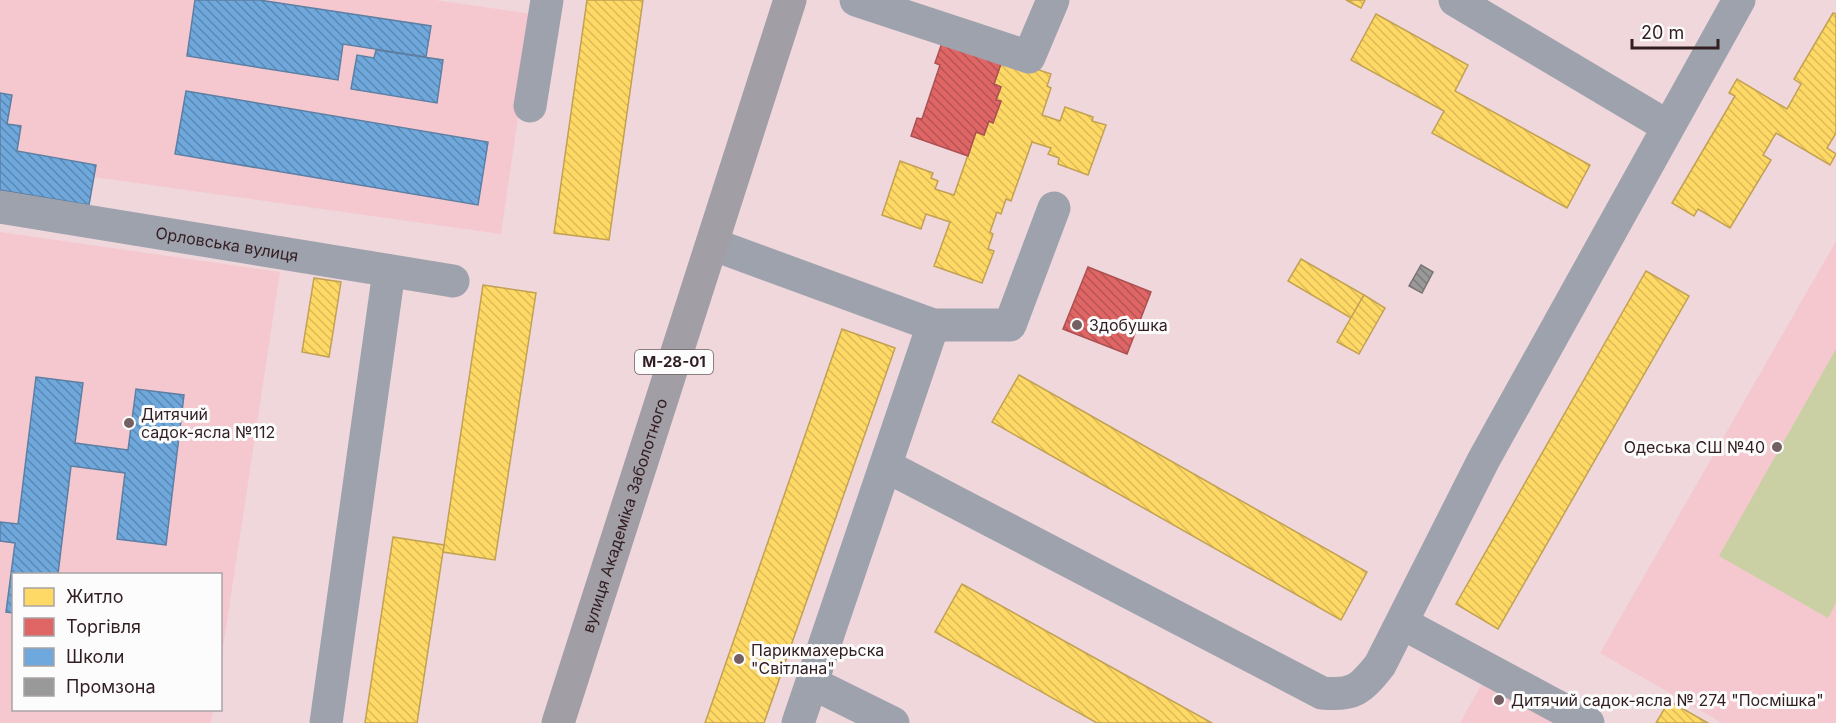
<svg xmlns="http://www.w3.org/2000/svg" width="1836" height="723" font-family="Inter,sans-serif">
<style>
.built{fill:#f5c8d0}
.garden{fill:#cad0a3}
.homes{fill:url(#homes-back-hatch);stroke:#c2a152;stroke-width:1.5}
.shops{fill:url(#shops-back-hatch);stroke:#ac5052;stroke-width:1.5}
.schools{fill:url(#schools-back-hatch);stroke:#5d7fa4;stroke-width:1.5}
.industry{fill:url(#industry-back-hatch);stroke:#7a7475;stroke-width:1.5}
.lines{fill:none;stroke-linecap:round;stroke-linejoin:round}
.minor{stroke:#9ea2ad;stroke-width:33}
.highway{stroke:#a29ea6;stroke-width:33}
.poi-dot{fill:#745f63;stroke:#fbfcfb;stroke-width:2}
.labels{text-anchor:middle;stroke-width:6;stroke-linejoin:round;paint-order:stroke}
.shield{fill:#fbfcfb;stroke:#6e6163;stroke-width:1.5}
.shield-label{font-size:15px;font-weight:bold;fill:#321e22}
.street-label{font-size:16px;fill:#321e22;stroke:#fbfcfb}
.poi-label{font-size:16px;fill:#321e22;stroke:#fbfcfb;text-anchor:start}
</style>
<defs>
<pattern id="homes-back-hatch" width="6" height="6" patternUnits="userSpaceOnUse" patternTransform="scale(1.5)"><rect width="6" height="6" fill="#ffd966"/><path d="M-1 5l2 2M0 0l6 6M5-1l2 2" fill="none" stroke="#dbba58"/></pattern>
<pattern id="shops-back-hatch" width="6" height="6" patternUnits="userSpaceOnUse" patternTransform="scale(1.5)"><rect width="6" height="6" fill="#e06666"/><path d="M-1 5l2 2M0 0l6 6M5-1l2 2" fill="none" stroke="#b65354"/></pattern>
<pattern id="schools-back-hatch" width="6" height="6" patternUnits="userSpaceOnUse" patternTransform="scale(1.5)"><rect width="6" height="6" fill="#6fa8dc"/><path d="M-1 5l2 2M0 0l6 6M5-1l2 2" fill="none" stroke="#5c88b2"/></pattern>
<pattern id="industry-back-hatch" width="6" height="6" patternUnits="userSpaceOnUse" patternTransform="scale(1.5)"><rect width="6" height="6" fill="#999"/><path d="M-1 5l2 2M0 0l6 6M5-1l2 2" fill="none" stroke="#7d7c7c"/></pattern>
</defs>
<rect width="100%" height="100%" fill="#efd7db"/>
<g class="built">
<path d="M0 0H435L533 14 501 234 0 164Z"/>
<path d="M0 232 280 272 221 661 220 574H14V710H213L211 723H0Z"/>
<path d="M1836 241V723H1722L1600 653Z"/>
<path d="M1485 678 1566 723H1460Z"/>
</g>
<path class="garden" d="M1836 349V603L1828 618 1719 556Z"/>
<g class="homes">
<path d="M643 0 609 240 554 233 587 0Z"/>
<path d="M1346 0H1365L1361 8Z"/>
<path d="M1833 13 1836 14V133L1827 148 1836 154 1830 165 1776 133 1763 155 1771 160 1730 228 1698 209 1694 216 1672 203 1735 96 1729 93 1737 79 1787 109 1801 84 1794 79Z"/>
<path d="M1376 14 1468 65 1455 91 1590 165 1567 208 1432 133 1444 111 1351 60Z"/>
<path d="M1003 58 1051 74 1047 86 1051 88 1042 115 1060 121 1065 107 1093 117 1092 121 1106 125 1088 175 1058 164 1059 158 1048 154 1051 148 1032 142 1011 201 1006 199 1001 214 997 212 990 232 993 234 988 249 994 251 982 283 934 266 950 222 926 214 921 229 882 215 900 161 933 173 931 178 938 181 935 189 954 195 976 132 984 135 989 121 993 123 1001 101 996 100 1001 87 994 84Z"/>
<path d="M1301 259 1364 295 1351 318 1288 281Z"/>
<path d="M1646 271 1689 296 1498 629 1456 604Z"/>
<path d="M314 278 341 282 329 357 302 352Z"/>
<path d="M483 285 536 293 495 560 443 552Z"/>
<path d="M1364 295 1385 308 1359 354 1337 342Z"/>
<path d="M842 329 895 348 764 723H705Z"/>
<path d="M1019 375 1367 572 1341 620 992 422Z"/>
<path d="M393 537 444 545 417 723H365Z"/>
<path d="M962 584 1093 657 1212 723H1097L935 632Z"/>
<path d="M1669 701 1708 723H1656Z"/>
</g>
<g class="shops">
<path d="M944 37 1003 58 994 84 1001 87 996 100 1001 101 993 123 989 121 984 135 976 132 968 156 911 136 917 118 922 119 940 65 935 63Z"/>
<path d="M1088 267 1151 292 1127 354 1063 329Z"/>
</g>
<g class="schools">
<path d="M195 0H259L431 26 426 57 343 44 338 80 187 56Z"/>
<path d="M376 50 443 60 437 103 351 89 357 55 374 58Z"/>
<path d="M186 91 488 142 478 205 175 154Z"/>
<path d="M0 93 12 95 7 124 21 126 17 151 96 165 89 205 0 190Z"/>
<path d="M36 377 83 383 75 443 128 450 136 389 184 395 166 545 117 539 125 473 71 466 58 574H14V613L6 612 15 543 0 541V522L18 524Z"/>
</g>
<path class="industry" d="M1421 265 1433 272 1422 293 1409 286Z"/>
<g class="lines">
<g class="minor">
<path d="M856 0 1029 57 1053 0"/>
<path d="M1455 0 1667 126"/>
<path d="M530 106 547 0"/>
<path id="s1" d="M0 207 453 281"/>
<path d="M712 244 933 325H1010L1054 208"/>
<path d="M886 466 1322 693C1354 696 1361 689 1380 665L1483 461 1739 0"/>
<path d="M1402 623 1588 723"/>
<path d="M812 683 893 723"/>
<path d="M326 723 389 271"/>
<path d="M798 723 933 325"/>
</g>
<path class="highway" id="s2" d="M558 723 790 0"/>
</g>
<g class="poi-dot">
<circle cx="1077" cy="325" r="6"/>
<circle cx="129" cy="423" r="6"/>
<circle cx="1777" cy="447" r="6"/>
<circle cx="739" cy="659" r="6"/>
<circle cx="1499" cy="700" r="6"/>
</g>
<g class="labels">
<rect class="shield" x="635" y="350" width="78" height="24" rx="4.5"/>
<g class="shield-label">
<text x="674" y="367">М-28-01</text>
</g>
<g class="street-label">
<text dy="6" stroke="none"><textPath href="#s1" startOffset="230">Орловська вулиця</textPath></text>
<text dy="6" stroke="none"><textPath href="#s2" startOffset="218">вулиця Академіка Заболотного</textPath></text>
</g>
<g class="poi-label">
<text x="1089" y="331">Здобушка</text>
<text x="141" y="420">Дитячий<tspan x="141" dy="18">садок-ясла №112</tspan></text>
<text x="1765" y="453" text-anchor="end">Одеська СШ №40</text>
<text x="751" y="656">Парикмахерьска<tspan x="751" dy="18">"Світлана"</tspan></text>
<text x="1511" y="706">Дитячий садок-ясла № 274 "Посмішка"</text>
</g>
</g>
<rect x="12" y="573" width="210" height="138" fill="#fbfcfb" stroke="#aba3a4" stroke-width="1.5"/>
<rect x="24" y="588" width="30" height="18" fill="#ffd966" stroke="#aba3a4" stroke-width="1.5"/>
<text x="66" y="603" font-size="18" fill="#321e22">Житло</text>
<rect x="24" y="618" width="30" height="18" fill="#e06666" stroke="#aba3a4" stroke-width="1.5"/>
<text x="66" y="633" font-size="18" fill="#321e22">Торгівля</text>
<rect x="24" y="648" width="30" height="18" fill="#6fa8dc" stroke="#aba3a4" stroke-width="1.5"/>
<text x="66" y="663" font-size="18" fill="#321e22">Школи</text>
<rect x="24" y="678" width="30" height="18" fill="#999999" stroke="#aba3a4" stroke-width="1.5"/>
<text x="66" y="693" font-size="18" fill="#321e22">Промзона</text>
<path d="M1632 39v9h86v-9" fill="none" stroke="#321e22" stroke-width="3"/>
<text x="1641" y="39" font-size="18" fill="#321e22" stroke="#fbfcfb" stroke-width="4.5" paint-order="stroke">20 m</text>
</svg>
